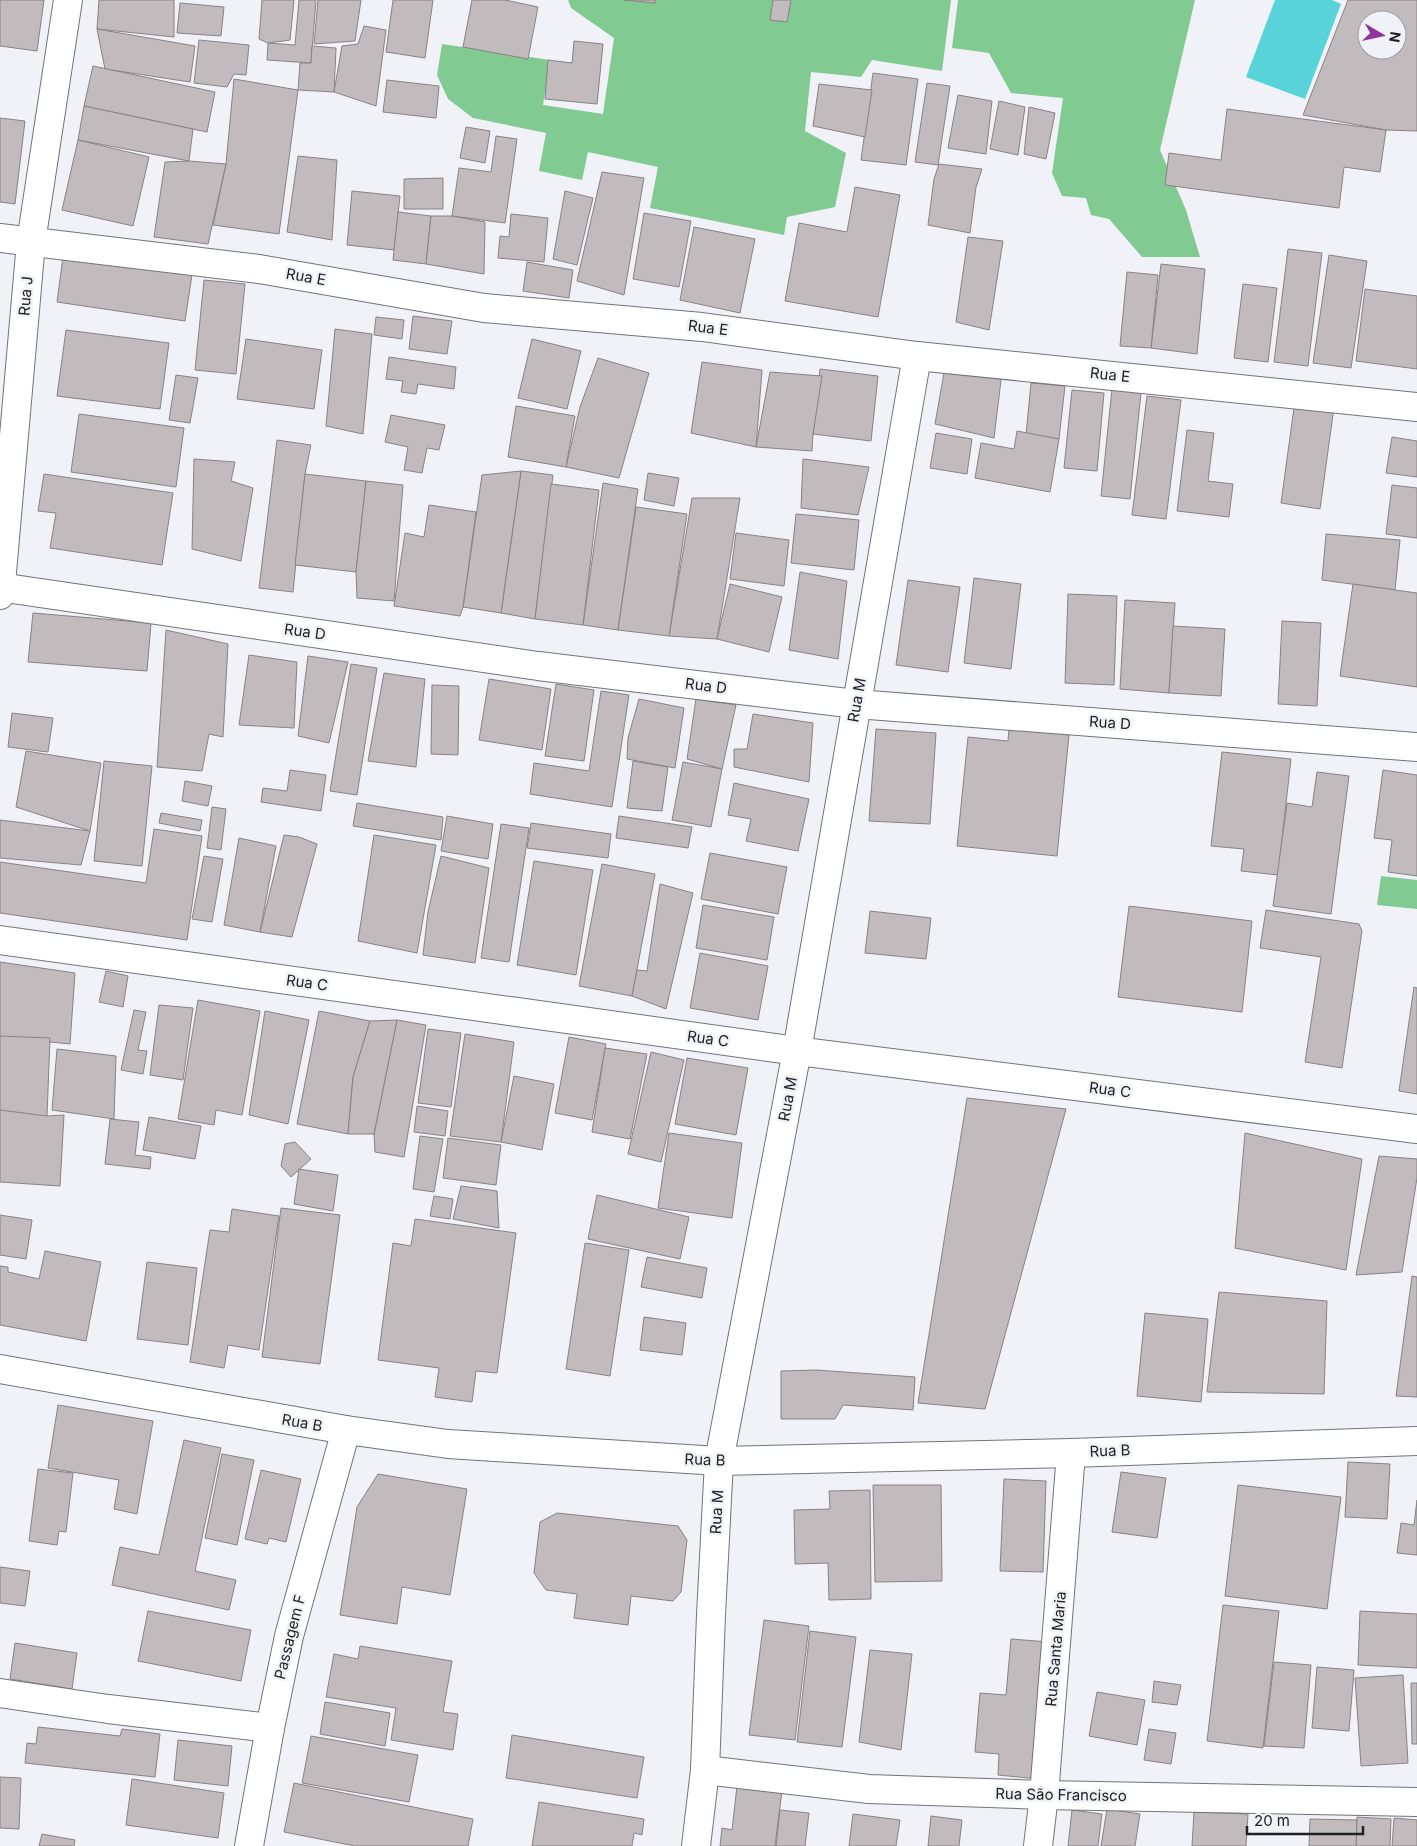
<svg xmlns="http://www.w3.org/2000/svg" width="1417" height="1846" font-family="Inter,sans-serif">
<style>
.forest{fill:#81ca91}
.water{fill:#58d3da}
.building{fill:#c1bbbd;stroke:#888284;fill-rule:evenodd}
.lines{fill:none;stroke-linecap:round;stroke-linejoin:round}
.minor-casing{stroke:#727479;stroke-width:30}
.minor{stroke:#fff;stroke-width:28}
.labels{text-anchor:middle;stroke-width:5;stroke-linejoin:round;paint-order:stroke}
.street-label{font-size:15px;fill:#202123;stroke:#f0f2f8}
</style>
<rect width="100%" height="100%" fill="#f0f2f8"/>
<g class="forest">
<path d="M568 0H951L942 71 872 60 861 77 811 72 805 131 846 153 835 207 787 217 784 235 650 208 658 167 588 152 582 180 539 171 546 133 473 118 448 99 437 75 442 44 550 60 543 105 603 114 614 38 571 8Z"/>
<path d="M958 0H1195L1160 150 1186 210 1200 257H1142L1109 219 1091 215 1086 198 1062 196 1052 173 1063 98 1011 93 989 53 952 48Z"/>
<path d="M1381 876 1417 880V909L1377 905Z"/>
</g>
<path class="water" d="M1275 0H1332L1341 4 1305 99 1246 77Z"/>
<g class="building">
<path d="M0 0H44L37 51 0 46Z"/>
<path d="M99 0H174V37L97 29Z"/>
<path d="M262 0H294L290 40 268 43 259 39Z"/>
<path d="M299 0H316L311 63 267 60 268 43 295 45Z"/>
<path d="M318 0H361L355 41 314 44Z"/>
<path d="M393 0H433L425 58 386 52Z"/>
<path d="M472 0H505L538 7 528 59 463 47Z"/>
<path d="M624 0H655V3Z"/>
<path d="M773 0H791L787 22 770 20Z"/>
<path d="M1348 0H1417V131L1386 130 1303 115ZM1367 20H1397V50H1367Z"/>
<path d="M180 3 224 7 221 36 177 33Z"/>
<path d="M364 26 386 30 376 106 334 92 342 46 358 44Z"/>
<path d="M97 29 195 46 190 82 105 69Z"/>
<path d="M199 40 249 45 246 75 234 74 227 87 194 83Z"/>
<path d="M574 41 603 44 597 104 545 99 548 60 572 63Z"/>
<path d="M312 46 336 48 334 92 298 90 300 63H311Z"/>
<path d="M93 66 215 92 207 132 84 106Z"/>
<path d="M873 73 918 79 906 165 861 160Z"/>
<path d="M234 79 298 90 279 234 213 225 226 164Z"/>
<path d="M387 80 439 86 436 118 383 112Z"/>
<path d="M927 83 950 86 938 165 915 162Z"/>
<path d="M819 84 872 90 865 137 813 126Z"/>
<path d="M958 95 992 101 986 154 948 148Z"/>
<path d="M999 101 1025 107 1018 155 990 149Z"/>
<path d="M84 106 193 129 189 161 78 140Z"/>
<path d="M1029 107 1055 113 1046 159 1024 154Z"/>
<path d="M1227 109 1386 130 1380 172 1344 167 1339 208 1165 185 1169 153 1221 160Z"/>
<path d="M0 118 25 121 15 204 0 202Z"/>
<path d="M466 127 490 131 485 163 460 158Z"/>
<path d="M496 136 517 139 505 223 452 216 459 168 491 172Z"/>
<path d="M78 140 149 157 133 226 62 210Z"/>
<path d="M298 156 337 160 332 240 287 232Z"/>
<path d="M189 161 226 164 208 244 154 237 165 162Z"/>
<path d="M939 164 982 169 976 187 970 233 928 225 934 179Z"/>
<path d="M602 172 644 178 624 295 577 281Z"/>
<path d="M443 178V209H404V179Z"/>
<path d="M855 187 900 195 878 317 785 301 799 223 847 232Z"/>
<path d="M352 191 400 196 394 250 347 245Z"/>
<path d="M565 191 593 198 577 265 553 259Z"/>
<path d="M398 212 431 216 426 264 393 260Z"/>
<path d="M644 213 691 221 679 287 633 279Z"/>
<path d="M511 214 548 218 544 262 498 258 500 236 509 237Z"/>
<path d="M431 216H452L485 222 484 274 426 264Z"/>
<path d="M694 227 755 239 740 313 680 300Z"/>
<path d="M968 237 1003 241 989 330 956 322Z"/>
<path d="M64 249 193 268 185 321 57 302Z"/>
<path d="M1288 249 1322 253 1308 366 1274 362Z"/>
<path d="M1329 255 1367 261 1351 368 1313 363Z"/>
<path d="M527 262 573 270 569 298 523 291Z"/>
<path d="M1161 264 1205 269 1197 354 1151 348Z"/>
<path d="M1127 272 1158 275 1151 348 1120 346Z"/>
<path d="M204 280 245 284 236 374 195 370Z"/>
<path d="M1243 284 1277 288 1268 362 1234 358Z"/>
<path d="M1365 289 1417 296V369L1356 361Z"/>
<path d="M413 316 452 321 447 354 409 349Z"/>
<path d="M376 317 404 320 402 339 374 335Z"/>
<path d="M335 329 372 334 363 434 326 426Z"/>
<path d="M66 330 169 343 160 409 57 396Z"/>
<path d="M246 339 322 350 314 409 237 399Z"/>
<path d="M532 339 581 351 567 409 518 398Z"/>
<path d="M389 357 456 367 454 389 418 384 416 394 401 392 403 381 386 379Z"/>
<path d="M598 358 649 373 619 478 566 467 580 407Z"/>
<path d="M702 362 762 370 756 447 691 433Z"/>
<path d="M945 367 1002 372 994 438 935 424Z"/>
<path d="M820 369 878 376 871 441 813 434Z"/>
<path d="M770 372 822 376 813 434 812 451 756 447Z"/>
<path d="M176 375 198 378 190 423 169 420Z"/>
<path d="M1031 383 1065 386 1059 439 1026 435Z"/>
<path d="M1112 389 1141 393 1130 499 1101 496Z"/>
<path d="M1072 390 1104 393 1097 471 1064 468Z"/>
<path d="M1296 393 1335 400 1320 509 1281 503Z"/>
<path d="M1147 396 1181 400 1166 519 1132 515Z"/>
<path d="M516 406 575 416 566 467 508 457Z"/>
<path d="M79 414 184 428 176 487 71 472Z"/>
<path d="M391 415 445 425 439 450 427 448 422 473 404 470 408 447 385 442Z"/>
<path d="M1187 430 1214 433 1208 481 1233 484 1229 517 1177 511Z"/>
<path d="M1017 431 1059 439 1050 492 975 478 981 443 1014 449Z"/>
<path d="M936 433 972 439 967 474 930 468Z"/>
<path d="M1392 437 1417 441V477L1386 473Z"/>
<path d="M277 440 311 445 305 474 293 592 259 588Z"/>
<path d="M194 459 235 462 231 481 253 488 241 561 192 549Z"/>
<path d="M803 459 869 467 858 515 801 508Z"/>
<path d="M521 471 553 475 535 619 501 613Z"/>
<path d="M521 471 501 613 463 607 482 475Z"/>
<path d="M648 473 679 478 674 506 644 500Z"/>
<path d="M44 474 173 493 162 565 50 548 56 513 38 511Z"/>
<path d="M305 474 366 481 356 572 295 565Z"/>
<path d="M366 481 403 485 394 601 357 598 356 572Z"/>
<path d="M603 483 638 489 618 630 583 625Z"/>
<path d="M551 484 599 490 583 625 535 619Z"/>
<path d="M1392 485 1417 488V538L1386 534Z"/>
<path d="M692 498H740L717 639 669 636Z"/>
<path d="M429 505 476 512 463 607 460 616 394 606 405 533 424 537Z"/>
<path d="M636 507 687 514 669 636 618 630Z"/>
<path d="M796 514 859 520 854 570 791 563Z"/>
<path d="M736 533 789 540 784 586 730 579Z"/>
<path d="M1326 534 1400 540 1395 590 1322 580Z"/>
<path d="M800 572 847 581 838 659 789 650Z"/>
<path d="M974 578 1021 584 1011 669 964 663Z"/>
<path d="M908 580 960 587 948 672 896 665Z"/>
<path d="M730 584 782 597 769 652 717 639Z"/>
<path d="M1353 584 1417 593V687L1340 676Z"/>
<path d="M1068 594 1117 596 1114 685 1065 683Z"/>
<path d="M1125 600 1175 603 1169 693 1120 689Z"/>
<path d="M33 613 151 623 147 671 28 662Z"/>
<path d="M1282 621 1321 623 1317 706 1278 704Z"/>
<path d="M1173 626 1225 629 1221 696 1169 693Z"/>
<path d="M166 630 228 644 223 737 209 734 202 771 157 767Z"/>
<path d="M249 655 297 662 294 728 239 725Z"/>
<path d="M308 656 348 662 329 743 298 736Z"/>
<path d="M351 664 377 668 357 795 330 791Z"/>
<path d="M384 673 425 679 416 767 368 761Z"/>
<path d="M489 679 551 689 542 750 479 740Z"/>
<path d="M556 684 594 690 584 761 545 756Z"/>
<path d="M432 685 459 686 458 755 431 754Z"/>
<path d="M601 691 629 695 612 807 530 794 534 763 589 771Z"/>
<path d="M639 699 684 708 675 768 627 759 628 738Z"/>
<path d="M696 699 736 705 722 769 687 759Z"/>
<path d="M12 713 53 718 48 752 8 747Z"/>
<path d="M753 714 813 723 809 782 734 767V749H747Z"/>
<path d="M1009 728 1069 735 1057 856 957 846 968 737 1008 741Z"/>
<path d="M876 729 936 733 930 824 869 821Z"/>
<path d="M26 751 101 763 90 831 16 807Z"/>
<path d="M1222 752 1291 759 1278 875 1241 871 1244 849 1211 846Z"/>
<path d="M104 761 152 766 142 866 94 861Z"/>
<path d="M633 761 668 767 662 811 627 808Z"/>
<path d="M683 762 722 769 711 827 672 820Z"/>
<path d="M290 770 326 775 321 811 261 802 263 788 287 791Z"/>
<path d="M1383 770 1417 775V876L1388 872 1392 840 1374 838Z"/>
<path d="M1317 772 1349 776 1331 914 1273 906 1287 803 1312 807Z"/>
<path d="M185 781 212 786 208 806 182 801Z"/>
<path d="M734 783 809 799 798 851 746 841 751 819 728 815Z"/>
<path d="M357 803 443 817 441 840 353 826Z"/>
<path d="M212 807 226 809 221 850 207 848Z"/>
<path d="M161 813 202 820 200 831 159 823Z"/>
<path d="M447 816 493 824 488 859 441 851Z"/>
<path d="M619 816 692 827 688 848 616 838Z"/>
<path d="M0 820 90 831 81 865 0 858Z"/>
<path d="M531 823 611 834 608 858 527 848Z"/>
<path d="M501 824 529 828 509 962 481 958Z"/>
<path d="M154 829 202 836 187 940 0 913V862L146 883Z"/>
<path d="M284 835 299 837 317 844 292 937 260 932Z"/>
<path d="M374 835 436 845 417 953 358 941Z"/>
<path d="M239 838 276 846 260 932 224 925Z"/>
<path d="M710 853 787 867 778 914 701 899Z"/>
<path d="M204 856 223 859 212 922 192 919Z"/>
<path d="M441 856 489 868 475 963 423 955 428 912Z"/>
<path d="M534 861 593 870 576 975 517 965Z"/>
<path d="M602 864 655 874 632 996 579 986Z"/>
<path d="M660 884 693 893 666 1009 632 996 637 970 647 971Z"/>
<path d="M703 905 774 917 767 960 696 948Z"/>
<path d="M1129 906 1252 921 1242 1012 1118 997Z"/>
<path d="M1266 910 1359 924 1362 931 1342 1068 1305 1062 1321 957 1260 948Z"/>
<path d="M870 911 931 918 926 959 865 953Z"/>
<path d="M700 953 768 966 758 1020 690 1008Z"/>
<path d="M0 962 75 973 70 1044 0 1037Z"/>
<path d="M106 971 128 976 123 1007 99 1002Z"/>
<path d="M1414 987 1417 988V1094L1399 1091Z"/>
<path d="M198 1000 260 1011 242 1115 216 1110 214 1125 178 1119Z"/>
<path d="M159 1005 193 1008 183 1080 150 1075Z"/>
<path d="M134 1010 146 1012 138 1050 147 1051 143 1074 121 1070Z"/>
<path d="M265 1011 309 1020 288 1124 249 1115Z"/>
<path d="M319 1011 370 1021 353 1077 348 1134 297 1124Z"/>
<path d="M397 1020 426 1025 404 1157 375 1152 374 1134Z"/>
<path d="M397 1020 374 1134H348L353 1077 370 1021Z"/>
<path d="M428 1029 461 1033 451 1107 418 1103Z"/>
<path d="M465 1034 514 1042 501 1142 450 1136Z"/>
<path d="M0 1036 50 1038 47 1116 0 1114Z"/>
<path d="M569 1037 606 1044 592 1120 555 1113Z"/>
<path d="M605 1048 647 1054 630 1139 592 1132Z"/>
<path d="M57 1049 116 1056 114 1119 52 1110Z"/>
<path d="M651 1052 684 1060 661 1162 628 1154Z"/>
<path d="M687 1058 748 1068 736 1135 675 1124Z"/>
<path d="M514 1076 554 1084 542 1150 501 1142Z"/>
<path d="M967 1098 1066 1109 985 1409 918 1403Z"/>
<path d="M417 1106 448 1111 445 1136 414 1132Z"/>
<path d="M0 1110 47 1116 64 1115 60 1186 0 1182Z"/>
<path d="M149 1117 201 1126 195 1159 143 1150Z"/>
<path d="M110 1119 139 1122 135 1155 151 1157 150 1169 105 1164Z"/>
<path d="M669 1133 742 1143 732 1218 658 1208Z"/>
<path d="M1245 1133 1362 1159 1346 1270 1235 1248Z"/>
<path d="M420 1136 443 1139 434 1192 413 1189Z"/>
<path d="M448 1138 501 1145 496 1185 443 1178Z"/>
<path d="M295 1142 311 1159 291 1177 281 1166 285 1144Z"/>
<path d="M1379 1156 1417 1159V1178L1402 1272 1356 1275Z"/>
<path d="M299 1169 338 1175 333 1211 294 1204Z"/>
<path d="M461 1186 497 1191 499 1228 453 1219Z"/>
<path d="M597 1195 689 1217 680 1259 588 1239Z"/>
<path d="M434 1196 453 1199 450 1219 430 1216Z"/>
<path d="M281 1208 340 1215 320 1364 262 1357Z"/>
<path d="M232 1209 279 1216 259 1350 228 1345 224 1368 190 1362 210 1230 229 1232Z"/>
<path d="M0 1215 32 1220 26 1259 0 1255Z"/>
<path d="M415 1219 516 1233 497 1373 476 1371 472 1402 435 1397 439 1368 378 1360 393 1243 411 1246Z"/>
<path d="M585 1243 629 1250 610 1376 566 1369Z"/>
<path d="M45 1251 101 1262 86 1341 0 1325V1266L8 1267V1272L39 1279Z"/>
<path d="M647 1257 707 1268 702 1298 641 1287Z"/>
<path d="M147 1262 197 1268 188 1345 137 1339Z"/>
<path d="M1412 1276 1417 1277V1397L1396 1396Z"/>
<path d="M1219 1292 1327 1301 1324 1394 1207 1392Z"/>
<path d="M1145 1313 1208 1319 1201 1402 1137 1396Z"/>
<path d="M644 1317 686 1323 682 1355 640 1350Z"/>
<path d="M816 1370 915 1377 913 1410 843 1405 835 1419H781V1371Z"/>
<path d="M58 1405 153 1421 137 1514 114 1509 119 1480 48 1468Z"/>
<path d="M184 1440 221 1448 195 1571 236 1580 229 1610 112 1585 120 1547 159 1555Z"/>
<path d="M222 1454 254 1460 237 1545 205 1538Z"/>
<path d="M1348 1462 1390 1464 1387 1519 1345 1517Z"/>
<path d="M38 1469 73 1473 66 1532 59 1531 57 1545 29 1541Z"/>
<path d="M261 1470 301 1479 286 1542 269 1538 267 1544 245 1539Z"/>
<path d="M1121 1472 1166 1478 1157 1538 1112 1532Z"/>
<path d="M378 1474 467 1489 450 1595 402 1587 397 1624 340 1615 357 1507Z"/>
<path d="M1004 1479 1046 1481 1043 1572 1000 1571Z"/>
<path d="M873 1485H941L942 1581 875 1582Z"/>
<path d="M1238 1485 1341 1497 1327 1609 1225 1596Z"/>
<path d="M870 1490 871 1599 829 1600 828 1563 795 1564 794 1510 830 1509 829 1491Z"/>
<path d="M1417 1500V1555L1397 1553 1401 1523 1414 1525Z"/>
<path d="M557 1513 678 1526 687 1540 681 1592 673 1601 631 1596 628 1625 574 1618 577 1594 546 1590 534 1573 540 1522Z"/>
<path d="M0 1567 30 1571 25 1606 0 1603Z"/>
<path d="M1223 1605 1279 1611 1263 1748 1207 1741Z"/>
<path d="M148 1611 251 1630 241 1681 138 1661Z"/>
<path d="M1360 1611 1417 1614V1668L1358 1665Z"/>
<path d="M764 1620 809 1626 795 1740 749 1735Z"/>
<path d="M810 1631 856 1637 842 1747 797 1742Z"/>
<path d="M1011 1639 1049 1642 1038 1779 998 1775 999 1754 975 1752 980 1693 1006 1695Z"/>
<path d="M15 1643 77 1653 72 1689 10 1679Z"/>
<path d="M360 1646 452 1661 443 1712 458 1714 453 1750 391 1740 396 1708 326 1697 334 1654 358 1659Z"/>
<path d="M870 1650 912 1654 901 1750 859 1742Z"/>
<path d="M1274 1662 1311 1665 1304 1748 1264 1746Z"/>
<path d="M1317 1667 1354 1670 1349 1731 1312 1728Z"/>
<path d="M1403 1675 1408 1763 1361 1766 1355 1678Z"/>
<path d="M1154 1681 1181 1685 1177 1705 1152 1702Z"/>
<path d="M1411 1683H1417V1744H1412Z"/>
<path d="M1097 1692 1145 1700 1137 1745 1089 1736Z"/>
<path d="M325 1702 390 1713 385 1746 320 1734Z"/>
<path d="M38 1727 120 1736 122 1729 160 1734 155 1777 25 1763 27 1743 36 1744Z"/>
<path d="M1149 1729 1176 1733 1171 1764 1144 1760Z"/>
<path d="M512 1735 644 1757 637 1798 506 1778Z"/>
<path d="M311 1736 418 1755 409 1802 302 1783Z"/>
<path d="M178 1740 232 1746 228 1786 174 1780Z"/>
<path d="M0 1777 21 1778 19 1829 0 1828Z"/>
<path d="M132 1779 224 1793 218 1838 126 1825Z"/>
<path d="M294 1783 473 1819 468 1846H355L284 1832Z"/>
<path d="M737 1786 782 1791 775 1846H720L722 1828 732 1830Z"/>
<path d="M539 1802 644 1819 642 1835 634 1833 632 1846H532Z"/>
<path d="M1107 1809 1140 1814 1135 1846H1101Z"/>
<path d="M780 1810 809 1813 805 1846H776Z"/>
<path d="M1072 1810 1102 1814 1098 1846H1068Z"/>
<path d="M1194 1812 1248 1814 1246 1846H1192Z"/>
<path d="M853 1814 900 1820 896 1846H849Z"/>
<path d="M931 1816 962 1820 959 1846H928Z"/>
<path d="M1357 1817 1391 1819 1390 1846H1356Z"/>
<path d="M1394 1818 1417 1820V1846H1392Z"/>
<path d="M1310 1819 1357 1820 1356 1846H1309Z"/>
<path d="M42 1834 75 1840 74 1846H39Z"/>
</g>
<g class="lines">
<g class="minor-casing">
<g id="minor">
<path d="M0 238 259 269 484 308 702 327 917 356 1417 407"/>
<path d="M0 587 538 666 856 704 1417 747"/>
<path d="M0 595 31 242 68 0"/>
<path d="M0 940 797 1051 1417 1129"/>
<path d="M0 1369 346 1430 448 1444 719 1461 1071 1453 1417 1441"/>
<path d="M0 1693 108 1709 270 1728"/>
<path d="M705 1770 869 1789 1044 1795 1417 1802"/>
<path d="M249 1846 270 1728 289 1636 346 1430"/>
<path d="M696 1846 705 1770 711 1615 719 1461 797 1051 917 356"/>
<path d="M1038 1846 1044 1795 1071 1453"/>
</g>
</g>
<use href="#minor" class="minor"/>
</g>
<g class="labels">
<g class="street-label">
<text transform="translate(306 277) rotate(10)" y="5">Rua E</text>
<text transform="translate(26 296) rotate(-85)" y="5">Rua J</text>
<text transform="translate(708 328) rotate(7)" y="5">Rua E</text>
<text transform="translate(1110 375) rotate(6)" y="5">Rua E</text>
<text transform="translate(305 632) rotate(8)" y="5">Rua D</text>
<text transform="translate(706 686) rotate(7)" y="5">Rua D</text>
<text transform="translate(857 700) rotate(-80)" y="5">Rua M</text>
<text transform="translate(1110 723) rotate(4)" y="5">Rua D</text>
<text transform="translate(307 983) rotate(8)" y="5">Rua C</text>
<text transform="translate(708 1039) rotate(8)" y="5">Rua C</text>
<text transform="translate(1110 1090) rotate(7)" y="5">Rua C</text>
<text transform="translate(788 1099) rotate(-79)" y="5">Rua M</text>
<text transform="translate(302 1423) rotate(10)" y="5">Rua B</text>
<text transform="translate(1110 1451) rotate(-2)" y="5">Rua B</text>
<text transform="translate(705 1460) rotate(2)" y="5">Rua B</text>
<text transform="translate(717 1512) rotate(-87)" y="5">Rua M</text>
<text transform="translate(290 1637) rotate(-76)" y="5">Passagem F</text>
<text transform="translate(1056 1649) rotate(-85)" y="5">Rua Santa Maria</text>
<text transform="translate(1061 1795) rotate(1)" y="5">Rua São Francisco</text>
</g>
</g>
<g transform="translate(1382 35) rotate(99)"><circle r="24" fill="#f0f2f8" stroke="#9d9ea3"/>
<path d="M0-4L9 19L0 12L-9 19Z" fill="#8f339d"/>
<text y="-8" font-size="14" font-weight="bold" text-anchor="middle" fill="#202123">N</text>
</g>
<path d="M1247 1826v8h116v-8" fill="none" stroke="#202123" stroke-width="2.5"/>
<text x="1254" y="1826" font-size="15" fill="#202123" stroke="#f0f2f8" stroke-width="4" paint-order="stroke">20 m</text>
</svg>
